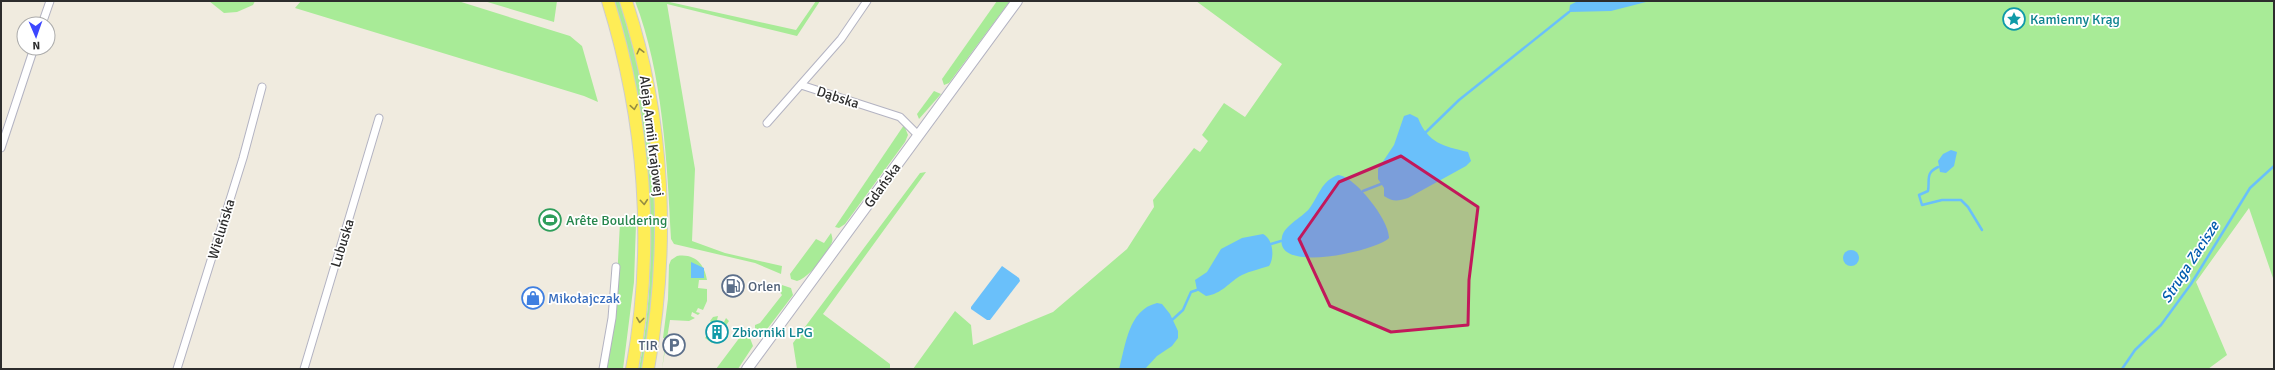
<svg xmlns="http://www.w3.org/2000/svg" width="2275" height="370" font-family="Signika,sans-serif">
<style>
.green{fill:#a8eb97}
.water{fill:#6ac0fa}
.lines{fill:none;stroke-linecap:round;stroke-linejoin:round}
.stream{stroke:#6ac0fa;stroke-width:2.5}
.minor-casing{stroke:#b3b3c2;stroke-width:9}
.secondary-casing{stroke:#b3b3c2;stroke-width:12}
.primary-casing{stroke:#cdcdcd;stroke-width:14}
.minor{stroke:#fff;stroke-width:7}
.secondary{stroke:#fff;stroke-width:10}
.primary{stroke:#feed56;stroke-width:12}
.oneway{stroke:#968d42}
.marked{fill:#c2185b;fill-opacity:0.2;stroke:#c2185b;stroke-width:3;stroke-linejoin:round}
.labels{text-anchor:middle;stroke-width:3.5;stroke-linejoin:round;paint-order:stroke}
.culture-label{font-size:14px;fill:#0d838f;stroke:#fff;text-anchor:start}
.street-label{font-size:14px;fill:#2d2d2d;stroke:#fff}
.leisure-label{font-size:14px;fill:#27864d;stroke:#fff;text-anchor:start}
.service-label{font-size:14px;fill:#4e5e75;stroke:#fff;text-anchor:start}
.shop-label{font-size:14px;fill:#366cbe;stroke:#fff;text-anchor:start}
.water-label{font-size:15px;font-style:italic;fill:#015bae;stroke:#fff}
</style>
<rect width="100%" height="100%" fill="#f0ebdf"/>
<g class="green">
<path d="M209 1H255L253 5 237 12 224 13Z"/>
<path d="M301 1H458L570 36 582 46 598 102 584 96 295 8Z"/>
<path d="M484 1H557L554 22Z"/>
<path d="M613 1H620L640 73 653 158 656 270 644 369H639C654 290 654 211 642 131 636 88 623 44 613 1Z"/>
<path d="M635 1H665L796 30 816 1H820L797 36 667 4 695 169 692 241 725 253 782 266 781 274 755 263 674 244 671 239C667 161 663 74 635 1Z"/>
<path d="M997 1H1010L949 83 944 85 942 79Z"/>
<path d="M1196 1H2274V281L2249 208 2196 282 2227 355 2208 369H913L955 311 971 325 973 345 1053 312 1127 249 1154 207 1153 200 1194 148 1200 152 1208 141 1202 135 1224 103 1245 117 1282 64Z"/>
<path d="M934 91 941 94 919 119 917 114Z"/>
<path d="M904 125 908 135 905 142 845 224 839 228 835 227Z"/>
<path d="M926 172 823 314 890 364V369H797L793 343 920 173Z"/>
<path d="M620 222 636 224 634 282 623 369H607L615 319Z"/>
<path d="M831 233C832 236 833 239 832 242 828 253 809 278 797 281L791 279 790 274 816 239 824 243Z"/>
<path d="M677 256C697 253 705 267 707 280H699L698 288 707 289V301L703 310 698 308 696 312 700 313 698 315 692 312 691 316 695 318 689 321 670 320 662 369 666 339 663 338 668 299 669 265 671 260Z"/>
<path d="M782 285 791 288 793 295 761 337 755 331V325L760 323 782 295 779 291Z"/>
<path d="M718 316 717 320 724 322 726 318 729 321 723 330 718 327 712 335 717 339 712 343 705 338 714 325 710 321 713 317Z"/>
<path d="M744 335 750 338 753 346 738 369H716L740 337Z"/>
</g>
<g class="water">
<path d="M1578 1H1650L1611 11 1569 12 1570 5Z"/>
<path d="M1410 114 1418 118C1428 143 1443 146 1468 152L1471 161 1466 166 1408 198C1398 201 1393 202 1384 196V188L1378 179V169L1394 145 1404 116Z"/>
<path d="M1951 150 1957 152 1954 166 1946 173 1940 172 1938 161 1943 154Z"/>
<path d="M1338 175C1355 176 1390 221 1389 238 1376 251 1273 275 1282 237 1284 226 1301 218 1309 209 1319 196 1321 181 1338 175Z"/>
<path d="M1263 234C1273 239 1275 257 1269 266 1260 269 1250 271 1242 275 1229 282 1222 294 1206 296L1197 290 1195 280 1207 272 1221 249 1242 238Z"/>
<circle cx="1851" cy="258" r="8"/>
<path d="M691 262 704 268V278H691Z"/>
<path d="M1002 266 1019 278 1020 281 990 320H987L971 309V307Z"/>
<path d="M1157 303 1162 304 1170 314 1178 331V338L1172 346 1157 356 1145 369H1119C1126 345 1128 310 1157 303Z"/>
</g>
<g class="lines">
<g class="stream">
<path d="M1425 133 1459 100 1569 12"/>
<path d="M1938 167C1925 173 1930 180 1928 191L1919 195 1922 205 1942 200H1961L1968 207 1982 230"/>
<path d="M1363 191 1381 184"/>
<path d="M1271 244 1281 241"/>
<path d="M1172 320 1183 310 1191 292 1197 290"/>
<path d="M2122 369 2135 350 2161 325 2191 284 2250 188 2274 166"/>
</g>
<g class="minor-casing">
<g id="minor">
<path d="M42 24 50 1"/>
<path d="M801 85 900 117 918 135"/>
<path d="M767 123 841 39 867 1"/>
<path d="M1 148 34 48"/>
<path d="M177 369 243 158 262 87"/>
<path d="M304 369 379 118"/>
<path d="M603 369 612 318 616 267"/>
</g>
</g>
<g class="secondary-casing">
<path id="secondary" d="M747 369 1017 1"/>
</g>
<g class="primary-casing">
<g id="primary">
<path d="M608 1C645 120 655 246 632 369"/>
<path d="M626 1C665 119 670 247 648 369"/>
</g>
</g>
<use href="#minor" class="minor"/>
<use href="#secondary" class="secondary"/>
<use href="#primary" class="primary"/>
</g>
<defs><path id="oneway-chevron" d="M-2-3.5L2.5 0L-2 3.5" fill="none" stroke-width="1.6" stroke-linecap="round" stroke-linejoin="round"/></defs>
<g class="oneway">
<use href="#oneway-chevron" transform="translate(640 51) rotate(-104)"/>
<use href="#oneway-chevron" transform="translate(634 107) rotate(81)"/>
<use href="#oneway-chevron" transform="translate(644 202) rotate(85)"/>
<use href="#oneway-chevron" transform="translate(640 320) rotate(97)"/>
</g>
<path class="marked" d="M1401 156 1478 207 1469 280 1468 325 1391 332 1330 306 1299 239 1339 182Z"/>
<defs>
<g id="sight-ring" transform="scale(1.15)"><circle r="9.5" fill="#fff" stroke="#0f9aa8" stroke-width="1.5"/><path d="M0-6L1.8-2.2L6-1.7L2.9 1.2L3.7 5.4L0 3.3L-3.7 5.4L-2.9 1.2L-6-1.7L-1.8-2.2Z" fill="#0f9aa8"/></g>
<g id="stadium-ring" transform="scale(1.15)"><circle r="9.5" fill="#fff" stroke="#2e9e5b" stroke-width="1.5"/><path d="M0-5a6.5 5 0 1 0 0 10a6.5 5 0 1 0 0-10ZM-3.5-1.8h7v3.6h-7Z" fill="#2e9e5b"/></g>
<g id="fuel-ring" transform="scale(1.15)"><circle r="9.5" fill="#fff" stroke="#5c6f8a" stroke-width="1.5"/><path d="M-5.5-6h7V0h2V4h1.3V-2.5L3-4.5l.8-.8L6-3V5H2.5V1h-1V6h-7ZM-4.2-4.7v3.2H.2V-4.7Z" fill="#5c6f8a"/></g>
<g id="shop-ring" transform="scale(1.15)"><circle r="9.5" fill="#fff" stroke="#3f7fe0" stroke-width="1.5"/><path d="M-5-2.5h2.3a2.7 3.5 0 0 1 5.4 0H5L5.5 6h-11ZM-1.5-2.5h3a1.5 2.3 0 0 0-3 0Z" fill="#3f7fe0"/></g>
<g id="building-ring" transform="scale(1.15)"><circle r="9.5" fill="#fff" stroke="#0f9aa8" stroke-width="1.5"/><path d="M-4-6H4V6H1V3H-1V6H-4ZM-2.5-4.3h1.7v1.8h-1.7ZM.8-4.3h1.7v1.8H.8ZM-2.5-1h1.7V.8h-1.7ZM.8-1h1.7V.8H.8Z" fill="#0f9aa8"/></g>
<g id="parking-ring" transform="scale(1.15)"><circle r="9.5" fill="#fff" stroke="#5c6f8a" stroke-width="1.5"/><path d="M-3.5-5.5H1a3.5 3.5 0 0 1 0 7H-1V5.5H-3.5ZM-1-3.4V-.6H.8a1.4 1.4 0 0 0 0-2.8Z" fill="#5c6f8a"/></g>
</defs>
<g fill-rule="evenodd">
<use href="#sight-ring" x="2014" y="19"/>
<use href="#stadium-ring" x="550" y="220"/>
<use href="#fuel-ring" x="733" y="286"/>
<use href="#shop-ring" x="533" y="298"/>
<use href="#building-ring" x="717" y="332"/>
<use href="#parking-ring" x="674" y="345"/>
</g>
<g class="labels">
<g class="culture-label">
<text x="2030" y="24">Kamienny Krąg</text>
<text x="732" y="337">Zbiorniki LPG</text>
</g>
<g class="street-label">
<text transform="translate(838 97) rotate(18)" y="5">Dąbska</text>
<text transform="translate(652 136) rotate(83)" y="5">Aleja Armii Krajowej</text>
<text transform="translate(882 185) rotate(-54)" y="5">Gdańska</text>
<text transform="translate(221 229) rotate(-73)" y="5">Wieluńska</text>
<text transform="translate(342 243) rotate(-73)" y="5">Lubuska</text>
</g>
<g class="leisure-label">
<text x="566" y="225">Arête Bouldering</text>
</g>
<g class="service-label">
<text x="748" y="291">Orlen</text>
<text x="658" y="350" text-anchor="end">TIR</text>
</g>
<g class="shop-label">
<text x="548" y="303">Mikołajczak</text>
</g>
<g class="water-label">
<text transform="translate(2190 262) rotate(-57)" y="5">Struga Zacisze</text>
</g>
</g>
<rect width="2275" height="370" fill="none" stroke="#2d2d2d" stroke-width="4"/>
<g transform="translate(36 36) rotate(178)"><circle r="19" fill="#ffffff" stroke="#ababab"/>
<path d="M0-3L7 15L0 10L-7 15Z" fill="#3d47ff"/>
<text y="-6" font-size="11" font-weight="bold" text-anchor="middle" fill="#2d2d2d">N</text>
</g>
</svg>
